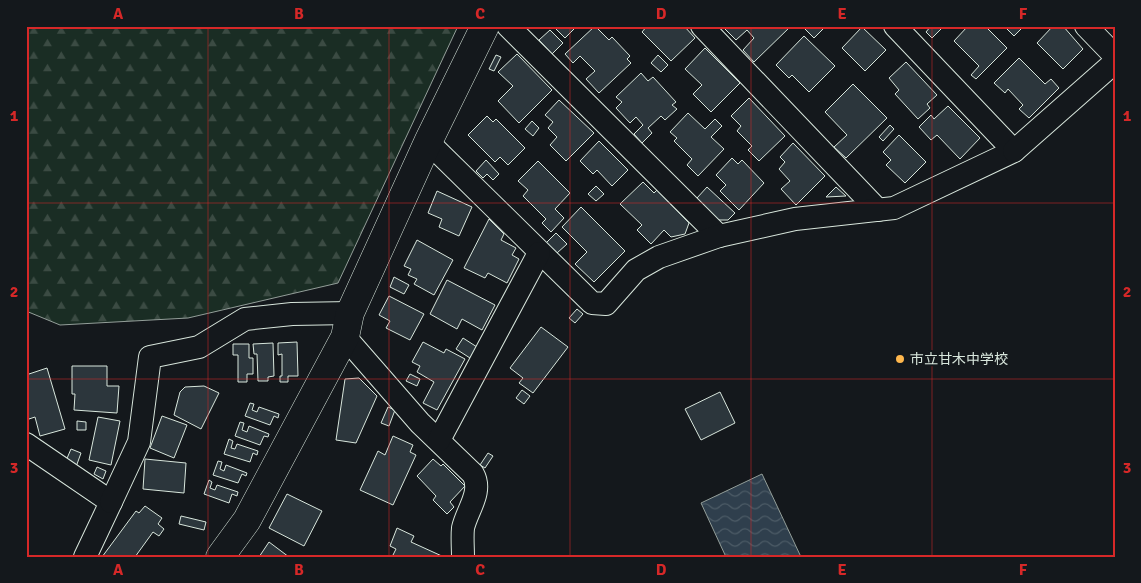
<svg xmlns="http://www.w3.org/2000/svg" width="1141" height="583" font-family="Signika,'Noto Sans JP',sans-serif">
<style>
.forest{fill:url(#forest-firs);stroke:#939e99}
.water{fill:url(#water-waves);stroke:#939e99}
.building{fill:#2c363c;stroke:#d8e6dc}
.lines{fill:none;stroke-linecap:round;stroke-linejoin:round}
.minor-casing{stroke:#d8e6dc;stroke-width:24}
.tertiary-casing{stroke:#d8e6dc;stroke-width:29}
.minor{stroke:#14181c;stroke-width:22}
.tertiary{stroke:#14181c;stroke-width:28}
.grid{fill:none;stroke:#d62828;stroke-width:1;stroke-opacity:0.55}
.poi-dot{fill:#ffb74d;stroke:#14181c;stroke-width:2}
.labels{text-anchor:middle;stroke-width:4;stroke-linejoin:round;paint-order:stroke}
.poi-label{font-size:14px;fill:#d8e6dc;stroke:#14181c;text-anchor:start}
.neatline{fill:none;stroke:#d62828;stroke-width:2}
.grid-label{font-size:16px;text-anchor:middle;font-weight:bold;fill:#d62828}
</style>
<defs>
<pattern id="forest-firs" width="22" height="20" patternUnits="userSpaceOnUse" patternTransform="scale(1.25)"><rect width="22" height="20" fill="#1a2d24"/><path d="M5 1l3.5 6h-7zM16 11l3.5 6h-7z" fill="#3b4b43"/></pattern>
<pattern id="water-waves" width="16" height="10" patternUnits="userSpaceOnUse" patternTransform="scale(1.25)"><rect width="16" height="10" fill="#2f3f4d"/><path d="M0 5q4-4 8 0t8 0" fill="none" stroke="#4c5b66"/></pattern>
</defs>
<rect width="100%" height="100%" fill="#14181c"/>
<path class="forest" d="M26 26H458L338 283 188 318 60 325 26 311Z"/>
<path class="water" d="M762 474 801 557H726L701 503Z"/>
<g class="building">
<path d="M553 26H577L565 38Z"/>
<path d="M595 26 609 40 612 37 630 56 627 59 631 63 599 93 586 79 595 71 580 56 573 63 565 54Z"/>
<path d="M647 26H684L695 38 671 61 642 32Z"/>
<path d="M722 26H791L754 62 743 50 754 38 747 30 736 40Z"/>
<path d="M802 26H826L814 38Z"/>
<path d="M931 26 942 28 932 38 926 32Z"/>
<path d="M968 26H985L1007 48 976 79 971 75 979 66 954 41Z"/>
<path d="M1004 26H1024L1014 36Z"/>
<path d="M1053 26H1063L1083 49 1063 69 1037 43Z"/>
<path d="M862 27 886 50 865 71 842 48Z"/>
<path d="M550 30 563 43 552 54 539 40Z"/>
<path d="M804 36 835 66 809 92 792 75 789 78 776 65Z"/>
<path d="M705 48 740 83 711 112 693 94 702 85 685 69Z"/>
<path d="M517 54 552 90 519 123 498 101 513 86 498 72Z"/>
<path d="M496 55 501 57 494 71 489 69Z"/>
<path d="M658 55 668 65 661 72 651 63Z"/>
<path d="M1019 58 1045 84 1051 79 1059 88 1029 118 1019 109 1023 105 1008 89 1005 93 994 83Z"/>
<path d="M906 62 937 95 927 104 930 108 918 119 895 94 899 90 889 78Z"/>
<path d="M641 73 648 81 653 77 676 102 672 105 677 109 665 120 661 116 648 128 652 133 642 143 634 134 643 125 636 117 630 123 616 108 622 102 616 97Z"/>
<path d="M853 84 887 118 846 158 834 147 847 135 825 112Z"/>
<path d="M749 98 785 136 759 161 748 150 752 146 737 131 741 126 731 116Z"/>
<path d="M559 100 594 133 566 161 550 145 557 137 548 128 553 122 545 115Z"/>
<path d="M948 106 980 138 960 159 937 135 931 140 919 127 931 115 934 119Z"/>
<path d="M688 113 705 129 715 119 722 126 711 137 724 149 698 176 687 165 692 159 674 141 677 138 670 132Z"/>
<path d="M487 116 493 122 496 119 525 148 508 165 500 157 495 162 468 135Z"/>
<path d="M532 121 539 128 533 136 525 129Z"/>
<path d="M890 125 894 129 883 141 879 137Z"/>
<path d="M899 135 926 162 905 183 886 165 891 160 883 152Z"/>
<path d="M599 141 628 170 612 186 597 170 593 174 580 161Z"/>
<path d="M793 143 825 176 796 205 781 189 790 181 779 169 785 162 780 157Z"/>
<path d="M732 158 738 164 742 160 764 183 739 210 720 191 726 185 716 175Z"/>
<path d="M486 160 499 174 493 180 487 174 483 178 476 171Z"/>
<path d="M538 161 570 193 555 209 564 218 551 232 542 223 546 219 523 196 528 190 518 181Z"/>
<path d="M643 182 654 193 657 190 689 223 685 234 671 237 664 230 651 244 637 230 642 225 620 204Z"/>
<path d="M596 186 604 194 596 201 588 194Z"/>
<path d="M707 187 735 213 728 220H719L697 198Z"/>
<path d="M836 187 846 196 826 197Z"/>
<path d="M437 191 472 207 459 236 439 227 442 219 428 213Z"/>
<path d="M581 207 625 251 594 282 575 264 587 252 562 227Z"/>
<path d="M489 219 504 234 501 240 516 248 512 255 519 259 507 283 488 273 485 278 464 268Z"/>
<path d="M556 233 567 244 557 253 546 243Z"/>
<path d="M417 240 453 260 434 295 414 284 417 279 408 275 411 269 404 266Z"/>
<path d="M394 277 409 285 404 294 390 287Z"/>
<path d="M447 280 495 305 482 330 462 319 457 329 430 314Z"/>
<path d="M389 296 424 314 410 340 386 328 390 321 379 315Z"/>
<path d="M577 309 583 314 575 323 569 318Z"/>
<path d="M541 327 568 347 533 393 519 383 523 378 510 368Z"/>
<path d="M463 338 477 347 470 358 456 349Z"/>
<path d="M297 342 298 376H288V382H280V376H282V354L278 355V343Z"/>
<path d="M423 342 444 353 446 349 465 359 437 410 423 403 434 382 417 372 420 366 412 362Z"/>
<path d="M273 343 274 376 268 377V381H258L257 354H254L253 344Z"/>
<path d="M233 344H249V358H253V374H247V382H238V355H233Z"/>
<path d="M72 366H107V386H119L117 413 74 410 75 394H72Z"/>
<path d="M47 368 65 429 40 436 35 417 26 420V401L29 400 26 398V375Z"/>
<path d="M410 374 420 379 417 386 406 381Z"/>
<path d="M359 378 377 396 356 443 336 440 345 379Z"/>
<path d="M204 386 219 393 201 429 174 415 180 392 185 387Z"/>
<path d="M522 390 530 396 524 404 516 398Z"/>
<path d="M720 392 735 423 701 440 685 409Z"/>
<path d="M250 403 254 404 252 410 257 412 259 407 279 414 278 418 274 416 270 425 245 416Z"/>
<path d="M388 407 395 410 389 426 381 423Z"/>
<path d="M162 416 187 425 174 458 150 448Z"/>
<path d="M98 417 120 421 111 465 89 460Z"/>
<path d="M77 421 86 422V430H77Z"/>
<path d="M240 422 244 423 242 430 247 432 249 426 269 434 268 437 264 436 260 445 235 436Z"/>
<path d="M393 436 413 445 410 452 416 455 393 505 360 490 378 451 385 455Z"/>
<path d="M229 439 233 441 231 448 235 449 237 444 258 451 257 455 253 453 250 462 224 454Z"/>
<path d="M71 449 81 453 76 467 65 463Z"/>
<path d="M488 453 493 456 485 468 480 465Z"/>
<path d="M145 459 186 463 184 493 143 489Z"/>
<path d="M433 459 441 466 443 464 465 486 450 502 454 507 447 514 433 500 436 496 417 476Z"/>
<path d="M218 461 222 462 220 469 224 471 226 465 247 473 246 476 242 474 238 483 213 475Z"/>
<path d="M97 467 106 471 103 479 94 474Z"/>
<path d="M209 480 212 482 210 488 215 490 217 485 238 492 237 496 232 494 229 503 204 494Z"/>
<path d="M287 494 322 511 304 546 269 528Z"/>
<path d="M145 506 162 518 158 524 164 529 159 536 153 532 135 557H102L136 511 139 513Z"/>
<path d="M181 516 206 522 204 530 179 524Z"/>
<path d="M397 528 414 536 411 542 444 557H392L396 549 390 546Z"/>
<path d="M269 542 289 557H259Z"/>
</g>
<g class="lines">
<g class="minor-casing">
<g id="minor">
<path d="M508 26 719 236"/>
<path d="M702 26 878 210"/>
<path d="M1086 26 1115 56"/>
<path d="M428 142 592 303 606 304 636 270 659 257 719 236 795 219 894 208 1014 151 895 26"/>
<path d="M1014 151 1115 62"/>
<path d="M345 337 420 423 473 474C483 492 467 510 463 528 462 537 463 548 463 557"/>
<path d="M439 440 539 253"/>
<path d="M26 444 111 502 85 557"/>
<path d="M111 502 139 442 150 357 199 347 245 319 292 314 350 313"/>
</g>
</g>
<g class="tertiary-casing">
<path id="tertiary" d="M220 557 247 520 345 337 350 313 428 142 485 26"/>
</g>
<use href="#minor" class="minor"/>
<use href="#tertiary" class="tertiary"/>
</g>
<path class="grid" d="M208 26V557M389 26V557M570 26V557M751 26V557M932 26V557M26 203H1115M26 379H1115"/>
<circle class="poi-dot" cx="900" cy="359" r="5"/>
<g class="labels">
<g class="poi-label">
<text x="910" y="364">市立甘木中学校</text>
</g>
</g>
<rect width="1141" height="583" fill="none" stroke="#14181c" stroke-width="55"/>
<rect x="28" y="28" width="1086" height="528" class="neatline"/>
<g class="grid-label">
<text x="118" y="19">A</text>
<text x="299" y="19">B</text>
<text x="480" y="19">C</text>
<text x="661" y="19">D</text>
<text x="842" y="19">E</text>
<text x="1023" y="19">F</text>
<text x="14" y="121">1</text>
<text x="1127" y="121">1</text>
<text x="14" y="297">2</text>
<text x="1127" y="297">2</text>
<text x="14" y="473">3</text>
<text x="1127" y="473">3</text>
<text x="118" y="575">A</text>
<text x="299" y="575">B</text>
<text x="480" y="575">C</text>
<text x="661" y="575">D</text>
<text x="842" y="575">E</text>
<text x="1023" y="575">F</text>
</g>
</svg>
